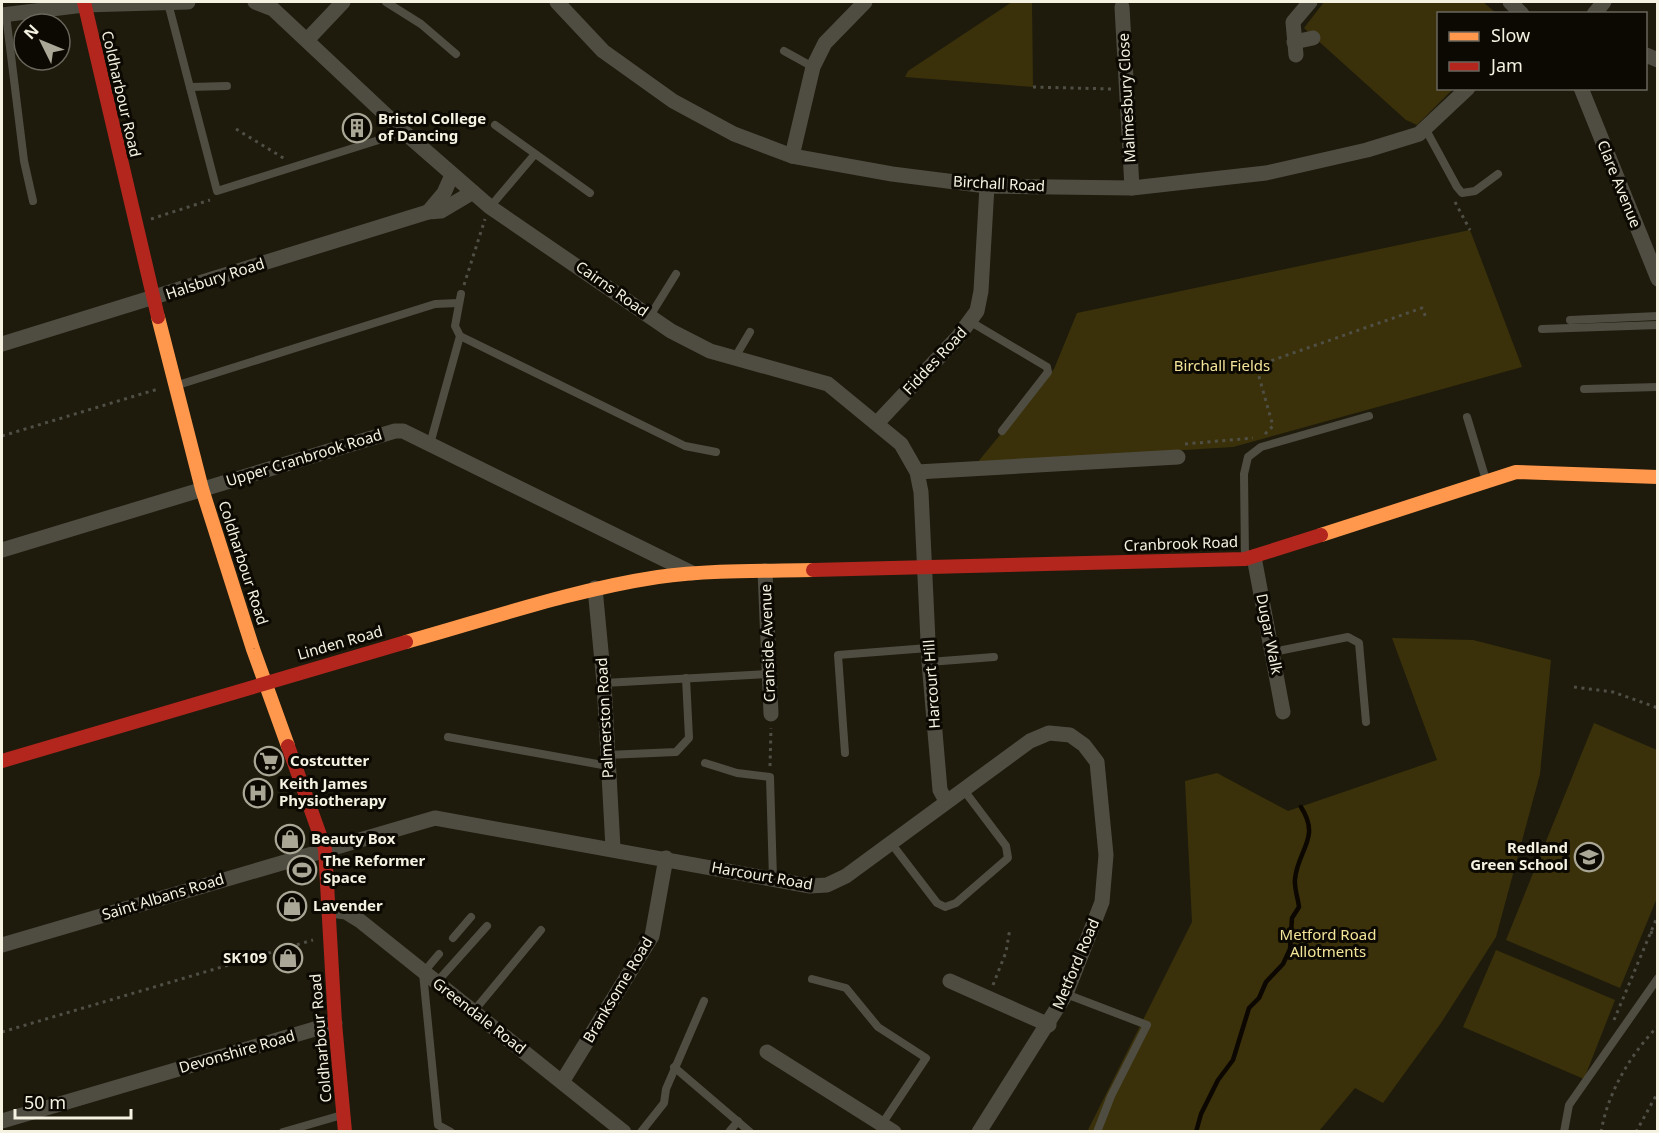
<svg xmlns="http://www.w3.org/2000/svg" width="1659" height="1133" font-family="'Noto Sans',sans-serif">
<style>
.green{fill:#3a310a}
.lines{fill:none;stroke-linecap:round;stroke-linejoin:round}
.stream{stroke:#0d0701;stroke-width:4.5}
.path{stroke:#504f45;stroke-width:3;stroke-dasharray:3 4.5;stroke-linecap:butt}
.lane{stroke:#4f4d42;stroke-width:8}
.street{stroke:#4f4d42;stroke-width:15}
.slow{stroke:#ff974d;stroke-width:14}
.jam{stroke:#b3261e;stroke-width:14}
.labels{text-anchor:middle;stroke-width:6;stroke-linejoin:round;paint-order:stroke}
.street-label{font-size:15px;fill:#f5f2e2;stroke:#0b0902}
.poi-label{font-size:15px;font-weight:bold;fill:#f5f2e2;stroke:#0b0902;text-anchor:start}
.park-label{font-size:15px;fill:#f4e499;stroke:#0b0902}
</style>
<rect width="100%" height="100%" fill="#1e1b0c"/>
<g class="green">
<path d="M1012 2H1032L1033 87 905 77 908 71Z"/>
<path d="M1324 2H1483L1496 13 1438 14V88L1453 89 1417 125 1406 120 1304 28Z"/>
<path d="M1470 230 1522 367 1233 447 977 463 1054 369 1077 313Z"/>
<path d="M1392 638 1473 640 1551 660 1540 774 1496 937 1441 1023 1383 1103 1355 1088 1319 1131 1087 1132 1192 922 1185 781 1217 773 1288 811 1437 760Z"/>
<path d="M1594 723 1657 750V898L1620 988 1506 940Z"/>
<path d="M1496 950 1615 1000 1584 1079 1463 1027Z"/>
</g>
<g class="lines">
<path class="stream" d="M1196 1132 1201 1114 1218 1080 1233 1060 1249 1008 1259 998 1266 982 1283 964 1290 949 1292 918 1299 907C1298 898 1294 888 1295 879 1298 849 1321 838 1301 807"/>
<g class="path">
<path d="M1033 87 1112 89"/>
<path d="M236 129 285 159"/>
<path d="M1455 202 1470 230"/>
<path d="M151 219 210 200"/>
<path d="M464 285 485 219"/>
<path d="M1265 434 1273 426 1256 366 1422 308 1427 320"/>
<path d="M2 436 158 389"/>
<path d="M1185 444 1253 438"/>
<path d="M1574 687 1613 692 1658 708"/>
<path d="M770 766 771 728"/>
<path d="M1650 932 1658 935"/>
<path d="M993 985 1006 952 1010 928"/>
<path d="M1614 1020 1658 915"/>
<path d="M2 1032 313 940"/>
<path d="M1601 1132C1608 1092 1630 1055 1658 1026"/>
<path d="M1636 1132 1658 1092"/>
</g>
<g class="lane">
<path d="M386 2 421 24 456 54"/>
<path d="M168 3 217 191 404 132"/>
<path d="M6 15 24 161 33 201"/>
<path d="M784 51 813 67"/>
<path d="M190 87 227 86"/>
<path d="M495 125 590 193"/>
<path d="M1426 130 1457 187 1462 193 1475 191 1498 174"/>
<path d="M490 207 535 154"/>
<path d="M650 316 676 274"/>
<path d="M1570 320 1658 316"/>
<path d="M971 322 1047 367 1048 372 1002 431"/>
<path d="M1542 329 1658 325"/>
<path d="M460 336 685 446 716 452"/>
<path d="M734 359 750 332"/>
<path d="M178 385 435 304 458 303"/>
<path d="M1584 389 1658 387"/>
<path d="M1467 417 1486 480"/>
<path d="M430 444 460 336 455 326 461 294"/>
<path d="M1245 557 1244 474 1248 457 1261 447 1369 416"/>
<path d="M1273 652 1348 637 1359 643 1366 722"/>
<path d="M929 662 994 657"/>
<path d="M604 683 770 674"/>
<path d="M448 737 608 766"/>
<path d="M845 753 838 655 928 648"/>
<path d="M607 755 676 752 689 738 686 678"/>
<path d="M705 763 737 773 770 777 773 879"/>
<path d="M891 843 937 903 945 907 956 903 1008 858 1006 846 963 789"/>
<path d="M453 938 471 917"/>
<path d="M439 954 423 973 438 1125 451 1132"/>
<path d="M812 979 846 988 878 1027 926 1058 882 1124"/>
<path d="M436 983 487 926"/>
<path d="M1066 994 1147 1025 1111 1096 1097 1132"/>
<path d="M473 1012 541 930"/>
<path d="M674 1067 750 1132"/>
<path d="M283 1132 342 1115"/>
<path d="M641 1132 664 1103 666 1089 704 1001"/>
<path d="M729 1132 738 1121"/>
<path d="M1564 1132 1569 1105 1658 978"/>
</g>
<g class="street">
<path d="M255 2 273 9 404 132 490 207 671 331 710 351 828 384 901 444 917 472 921 492 929 662 940 790 946 801"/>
<path d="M557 2 603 51 673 101 734 134 792 156 892 174 987 186 1132 188 1266 173 1367 150 1419 134 1468 88"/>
<path d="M1510 2 1522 14"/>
<path d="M1122 7 1132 188"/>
<path d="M1594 14 1604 2"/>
<path d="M2 15 84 5 188 2"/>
<path d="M307 40 343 2"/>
<path d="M1294 42 1313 38"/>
<path d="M1296 55 1293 22 1310 2"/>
<path d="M1646 55 1658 60"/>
<path d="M1581 88 1658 279"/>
<path d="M792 156 813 67 825 43 865 2"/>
<path d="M428 212 444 193 452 175"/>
<path d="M2 344 428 212 441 211 473 192"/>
<path d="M878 422 958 337 977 311 981 291 987 186"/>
<path d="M917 472 1178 457"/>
<path d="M2 550 395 431H403L692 573"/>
<path d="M1254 557 1283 712"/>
<path d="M765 571 771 714"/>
<path d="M595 588 604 683 613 848"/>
<path d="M330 910 346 912 359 920 624 1132"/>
<path d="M2 945 435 818 810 886 827 885 846 876 1030 741 1049 733 1070 735 1084 745 1097 762 1106 855 1102 902 1066 994 979 1132"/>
<path d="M950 981 1049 1025"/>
<path d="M767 1052 894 1132"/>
<path d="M562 1082 652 936 666 858"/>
<path d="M2 1121 335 1023"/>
</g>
<g class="slow">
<path d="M158 317 202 489 253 649 288 746"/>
<path d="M1321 535 1516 472 1658 477"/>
<path d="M406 642C489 619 572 590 658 577 709 570 762 571 813 570"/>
</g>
<g class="jam">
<path d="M84 2 158 317"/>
<path d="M813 570 1245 559 1321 535"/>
<path d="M288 746 325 849 335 1023 345 1132"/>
<path d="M2 761 406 642"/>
</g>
</g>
<defs>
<g id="building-ring" transform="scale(1.5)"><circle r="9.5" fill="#0b0902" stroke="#aaa797" stroke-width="1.5"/><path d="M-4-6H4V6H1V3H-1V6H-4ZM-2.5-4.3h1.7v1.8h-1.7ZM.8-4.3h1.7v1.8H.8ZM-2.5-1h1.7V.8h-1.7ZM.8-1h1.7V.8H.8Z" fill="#aaa797"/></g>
<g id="supermarket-ring" transform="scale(1.5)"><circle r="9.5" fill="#0b0902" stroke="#aaa797" stroke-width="1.5"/><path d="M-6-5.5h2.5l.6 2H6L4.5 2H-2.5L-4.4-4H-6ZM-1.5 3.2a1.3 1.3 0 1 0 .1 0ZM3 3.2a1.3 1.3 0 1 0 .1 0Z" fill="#aaa797"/></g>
<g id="hospital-ring" transform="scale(1.5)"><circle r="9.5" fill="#0b0902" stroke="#aaa797" stroke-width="1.5"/><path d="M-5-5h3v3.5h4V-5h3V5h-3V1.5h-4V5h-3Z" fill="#aaa797"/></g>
<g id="shop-ring" transform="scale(1.5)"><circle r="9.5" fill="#0b0902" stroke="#aaa797" stroke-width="1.5"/><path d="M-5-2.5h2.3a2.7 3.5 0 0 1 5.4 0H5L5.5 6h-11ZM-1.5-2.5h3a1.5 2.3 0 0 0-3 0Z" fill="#aaa797"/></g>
<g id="school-ring" transform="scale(1.5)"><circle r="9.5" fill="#0b0902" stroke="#aaa797" stroke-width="1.5"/><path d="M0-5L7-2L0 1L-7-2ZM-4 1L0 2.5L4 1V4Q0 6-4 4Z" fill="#aaa797"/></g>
<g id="stadium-ring" transform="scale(1.5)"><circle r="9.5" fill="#0b0902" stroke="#aaa797" stroke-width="1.5"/><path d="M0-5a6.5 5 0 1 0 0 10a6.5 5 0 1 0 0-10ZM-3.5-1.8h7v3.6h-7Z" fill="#aaa797"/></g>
</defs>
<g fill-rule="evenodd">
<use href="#building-ring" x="357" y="128"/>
<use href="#supermarket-ring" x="269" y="761"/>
<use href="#hospital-ring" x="258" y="793"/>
<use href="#shop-ring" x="290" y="839"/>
<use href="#school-ring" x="1589" y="857"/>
<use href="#stadium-ring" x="302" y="870"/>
<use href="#shop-ring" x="292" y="906"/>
<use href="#shop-ring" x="288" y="958"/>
</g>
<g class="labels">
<g class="street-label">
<text transform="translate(121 94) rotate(77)" y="5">Coldharbour Road</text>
<text transform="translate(1127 98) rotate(-93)" y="5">Malmesbury Close</text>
<text transform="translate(999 184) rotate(3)" y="5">Birchall Road</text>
<text transform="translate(1619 184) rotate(68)" y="5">Clare Avenue</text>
<text transform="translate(215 279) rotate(-18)" y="5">Halsbury Road</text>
<text transform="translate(612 289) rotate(35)" y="5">Cairns Road</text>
<text transform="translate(935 361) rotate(-47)" y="5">Fiddes Road</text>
<text transform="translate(304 458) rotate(-17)" y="5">Upper Cranbrook Road</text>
<text transform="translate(1181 544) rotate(-2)" y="5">Cranbrook Road</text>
<text transform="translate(243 563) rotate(72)" y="5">Coldharbour Road</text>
<text transform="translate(1269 634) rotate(79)" y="5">Dugar Walk</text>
<text transform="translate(340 643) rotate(-16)" y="5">Linden Road</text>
<text transform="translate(768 643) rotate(-92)" y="5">Cranside Avenue</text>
<text transform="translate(932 684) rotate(-94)" y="5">Harcourt Hill</text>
<text transform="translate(605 718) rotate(-93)" y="5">Palmerston Road</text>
<text transform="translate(762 876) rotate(10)" y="5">Harcourt Road</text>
<text transform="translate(163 897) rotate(-17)" y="5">Saint Albans Road</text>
<text transform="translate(1076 964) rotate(-67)" y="5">Metford Road</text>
<text transform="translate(618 990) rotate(-59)" y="5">Branksome Road</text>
<text transform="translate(479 1016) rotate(38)" y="5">Greendale Road</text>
<text transform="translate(321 1038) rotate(-95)" y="5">Coldharbour Road</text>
<text transform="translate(237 1052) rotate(-16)" y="5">Devonshire Road</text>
</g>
<g class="poi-label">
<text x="378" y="124">Bristol College<tspan x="378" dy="17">of Dancing</tspan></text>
<text x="290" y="766">Costcutter</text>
<text x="279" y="789">Keith James<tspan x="279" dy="17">Physiotherapy</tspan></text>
<text x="311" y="844">Beauty Box</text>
<text x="1568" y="853" text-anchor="end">Redland<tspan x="1568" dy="17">Green School</tspan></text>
<text x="323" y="866">The Reformer<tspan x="323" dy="17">Space</tspan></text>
<text x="313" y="911">Lavender</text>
<text x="267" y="963" text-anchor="end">SK109</text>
</g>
<g class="park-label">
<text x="1222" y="371">Birchall Fields</text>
<text x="1328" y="940">Metford Road<tspan x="1328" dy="17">Allotments</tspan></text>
</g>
</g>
<rect width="1659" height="1133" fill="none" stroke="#f5f2e2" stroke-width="6"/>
<rect x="1437" y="12" width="210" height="78" fill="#0b0902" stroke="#69665c" stroke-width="1.5"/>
<rect x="1449" y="32" width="30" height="9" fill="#ff974d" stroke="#69665c" stroke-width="1.5"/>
<text x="1491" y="42" font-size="18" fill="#f5f2e2">Slow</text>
<rect x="1449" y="62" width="30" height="9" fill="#b3261e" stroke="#69665c" stroke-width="1.5"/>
<text x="1491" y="72" font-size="18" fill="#f5f2e2">Jam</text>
<g transform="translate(42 42) rotate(313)"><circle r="28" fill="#0b0902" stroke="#69665c" stroke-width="1.5"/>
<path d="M0-4.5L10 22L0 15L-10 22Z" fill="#aaa797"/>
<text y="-9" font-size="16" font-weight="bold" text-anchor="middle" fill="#f5f2e2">N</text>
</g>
<path d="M15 1109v9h116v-9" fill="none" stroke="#f5f2e2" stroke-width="3"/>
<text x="24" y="1109" font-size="18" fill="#f5f2e2" stroke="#0b0902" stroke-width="4.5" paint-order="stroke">50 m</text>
</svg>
